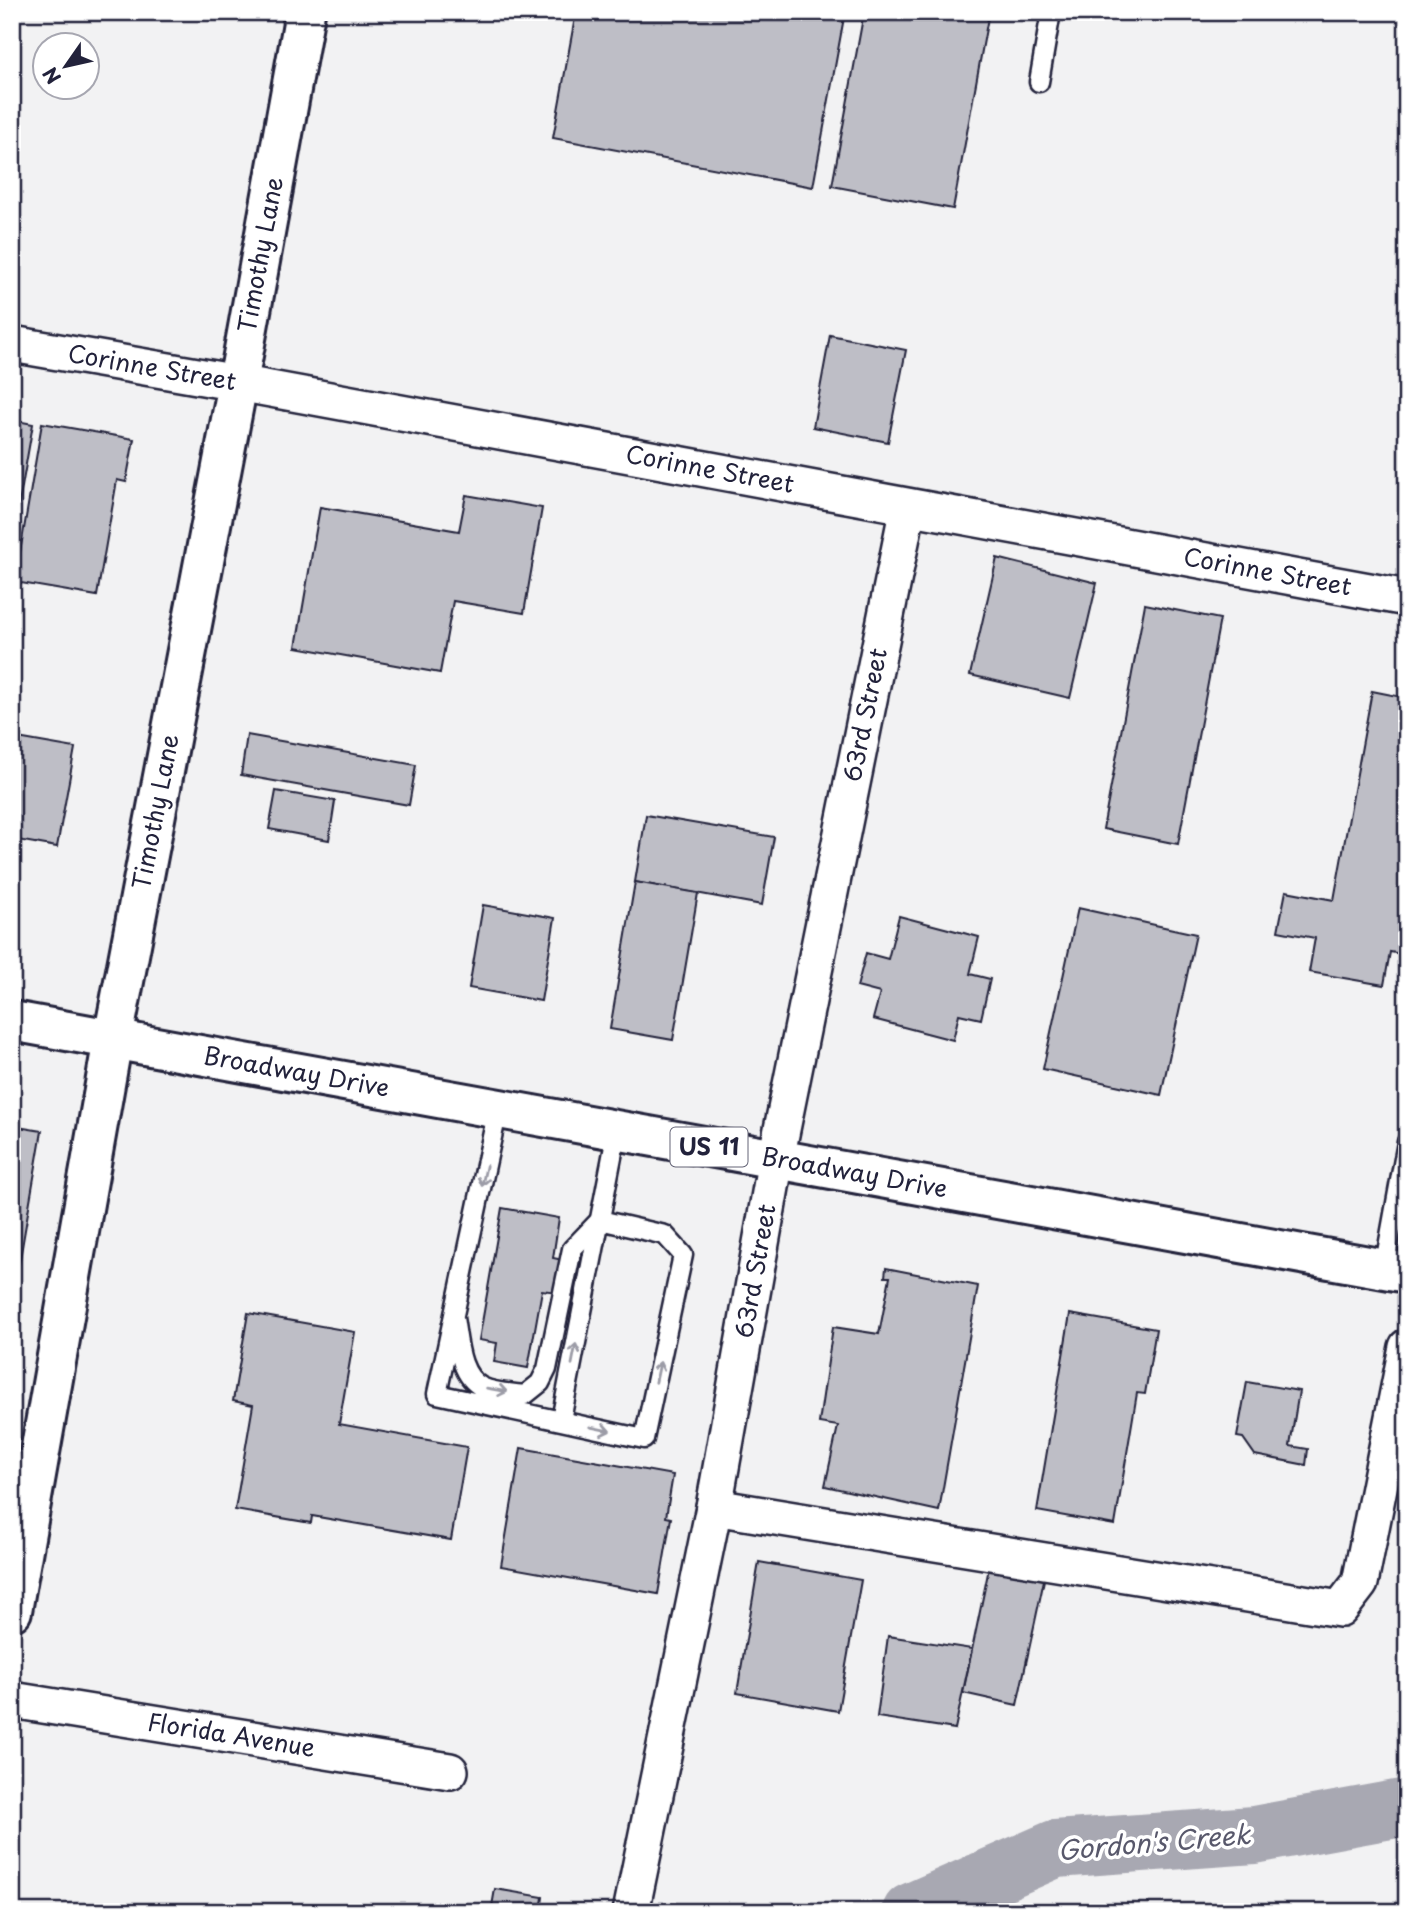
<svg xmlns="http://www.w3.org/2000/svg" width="1419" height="1924" font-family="'Playpen Sans',sans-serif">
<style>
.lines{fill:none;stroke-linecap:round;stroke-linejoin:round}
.river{stroke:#a8a8b2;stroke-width:58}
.building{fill:#bebec6;stroke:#22223b;stroke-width:2}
.lane-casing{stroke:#22223b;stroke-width:23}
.street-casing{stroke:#22223b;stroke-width:40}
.secondary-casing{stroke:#22223b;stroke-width:44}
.primary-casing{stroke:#22223b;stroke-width:44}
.lane{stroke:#fff;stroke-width:18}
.street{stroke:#fff;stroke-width:35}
.secondary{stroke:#fff;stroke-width:38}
.primary{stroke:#fff;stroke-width:38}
.oneway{stroke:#9c9ca7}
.labels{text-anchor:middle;stroke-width:7;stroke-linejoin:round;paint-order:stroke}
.shield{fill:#fff;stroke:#646476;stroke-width:2}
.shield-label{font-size:23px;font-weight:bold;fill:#22223b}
.street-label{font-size:24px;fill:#22223b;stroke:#fff}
.water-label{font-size:26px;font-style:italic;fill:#58586b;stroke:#fff}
</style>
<rect width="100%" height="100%" fill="#f2f2f3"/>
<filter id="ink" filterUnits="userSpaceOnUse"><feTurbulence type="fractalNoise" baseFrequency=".0143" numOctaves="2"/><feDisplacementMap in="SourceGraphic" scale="14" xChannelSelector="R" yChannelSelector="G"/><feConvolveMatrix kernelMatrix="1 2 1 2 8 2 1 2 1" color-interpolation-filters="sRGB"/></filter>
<g filter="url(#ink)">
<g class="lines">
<path class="river" d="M911 1912 1055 1849 1254 1835 1407 1807"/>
</g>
<g class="building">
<path d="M576 12H845L813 187 553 138Z"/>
<path d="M864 12H989L953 209 832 186Z"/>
<path d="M830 335 906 350 888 442 813 427Z"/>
<path d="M12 420 33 424 12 544Z"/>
<path d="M42 423 134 439 126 482 117 480 97 596 15 582Z"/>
<path d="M466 495 542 508 524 613 453 601 440 673 296 647 320 507 459 531Z"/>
<path d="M997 558 1097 583 1070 698 970 675Z"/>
<path d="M1145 604 1220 619 1178 844 1103 829Z"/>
<path d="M1372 691 1407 698V898L1404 913 1407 914V955L1390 952 1384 985 1309 972 1315 938 1278 931 1286 891 1334 900Z"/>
<path d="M247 735 416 765 409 805 241 775Z"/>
<path d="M12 737 75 748 57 847 12 839Z"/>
<path d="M276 791 335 801 329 840 269 829Z"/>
<path d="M646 815 774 837 762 905 635 882Z"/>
<path d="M635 882 698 893 673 1040 610 1029Z"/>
<path d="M483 905 555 918 541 1001 469 988Z"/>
<path d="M1078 908 1196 934 1161 1095 1043 1069Z"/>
<path d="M899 916 979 937 970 974 990 979 981 1019 959 1014 953 1040 873 1019 880 993 857 987 866 953 888 959Z"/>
<path d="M12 1126 42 1131 15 1288H12Z"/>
<path d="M502 1208 559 1218 553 1258 563 1260 557 1292 542 1290 528 1368 494 1362 497 1343 479 1340Z"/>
<path d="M886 1268 978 1286 939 1511 825 1486 838 1426 819 1423 833 1327 879 1334 890 1277H885Z"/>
<path d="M248 1313 355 1332 339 1424 467 1447 451 1540 312 1516 311 1523 235 1510 253 1405 233 1401Z"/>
<path d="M1070 1314 1156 1329 1145 1394 1137 1393 1115 1525 1037 1511Z"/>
<path d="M1247 1382 1299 1391 1290 1446 1308 1449 1306 1465 1255 1455 1243 1438 1237 1437Z"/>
<path d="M521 1448 673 1475 666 1517 671 1518 658 1594 501 1566Z"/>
<path d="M759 1562 861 1580 838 1711 737 1693Z"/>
<path d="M989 1568 1044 1580 1017 1705 963 1693Z"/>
<path d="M888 1636 972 1649 955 1729 877 1717Z"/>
<path d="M495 1889 543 1897 541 1912H491Z"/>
</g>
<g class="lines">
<g class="lane-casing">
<g id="lane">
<path d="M1039 82 1051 12"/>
<path d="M1384 1269 1407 1142"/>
<path d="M454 1318C458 1340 459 1376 482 1387 494 1393 511 1393 525 1395L540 1383 547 1369 572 1249 600 1220 665 1235 683 1255 644 1439 437 1394 498 1109"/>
<path d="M561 1420 617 1131"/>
</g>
</g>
<g class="street-casing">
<g id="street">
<path id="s1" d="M12 344 238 383 1407 598"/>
<path d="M714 1507 1340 1609 1360 1583 1407 1347"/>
<path id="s2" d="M12 1700 450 1771"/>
<path id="s3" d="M631 1912 714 1507 776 1159 908 507"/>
</g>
</g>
<g class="secondary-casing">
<g id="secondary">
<path id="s4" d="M12 1611 113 1039 238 383 305 12"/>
</g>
</g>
<g class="primary-casing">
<g id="primary">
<path id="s5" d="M12 1021 1407 1273"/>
</g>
</g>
<use href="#lane" class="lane"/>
<use href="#street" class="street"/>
<use href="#secondary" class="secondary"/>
<use href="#primary" class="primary"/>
</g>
<defs><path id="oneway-shaft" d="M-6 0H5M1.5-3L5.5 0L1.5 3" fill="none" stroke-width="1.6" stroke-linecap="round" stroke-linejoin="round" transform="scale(1.75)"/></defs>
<g class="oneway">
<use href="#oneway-shaft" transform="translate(484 1176) rotate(102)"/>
<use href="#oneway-shaft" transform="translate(574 1354) rotate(-79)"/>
<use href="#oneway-shaft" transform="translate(658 1372) rotate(-78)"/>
<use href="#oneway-shaft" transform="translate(497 1390) rotate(10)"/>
<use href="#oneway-shaft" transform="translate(600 1429) rotate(12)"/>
</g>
</g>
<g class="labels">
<rect class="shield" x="670.5" y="1127.5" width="77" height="39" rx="5"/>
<g class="shield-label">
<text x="709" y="1155">US 11</text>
</g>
<g class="street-label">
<text dy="8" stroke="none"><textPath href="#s4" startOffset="1379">Timothy Lane</textPath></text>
<text dy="8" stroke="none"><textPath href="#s1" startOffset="142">Corinne Street</textPath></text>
<text dy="8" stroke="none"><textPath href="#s1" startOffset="709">Corinne Street</textPath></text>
<text dy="8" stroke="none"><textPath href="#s1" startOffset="1276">Corinne Street</textPath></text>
<text dy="8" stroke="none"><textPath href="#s3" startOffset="1220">63rd Street</textPath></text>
<text dy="8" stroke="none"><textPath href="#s4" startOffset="812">Timothy Lane</textPath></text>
<text dy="8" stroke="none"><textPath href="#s5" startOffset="289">Broadway Drive</textPath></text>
<text dy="8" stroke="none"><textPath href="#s5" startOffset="856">Broadway Drive</textPath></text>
<text dy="8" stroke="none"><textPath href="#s3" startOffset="653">63rd Street</textPath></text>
<text dy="8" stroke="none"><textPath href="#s2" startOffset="222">Florida Avenue</textPath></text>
</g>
<g class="water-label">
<text transform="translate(1154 1843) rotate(-5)" y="9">Gordon's Creek</text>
</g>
</g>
<rect width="1419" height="1924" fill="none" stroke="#fff" stroke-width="42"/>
<rect x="21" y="21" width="1377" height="1882" fill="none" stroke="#22223b" stroke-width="2.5" filter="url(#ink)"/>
<g transform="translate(66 66) rotate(236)"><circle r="33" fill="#ffffff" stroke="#a7a7b1" stroke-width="2"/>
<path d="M0-5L12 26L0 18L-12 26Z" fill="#22223b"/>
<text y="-10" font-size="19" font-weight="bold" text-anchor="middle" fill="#22223b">N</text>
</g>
</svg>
